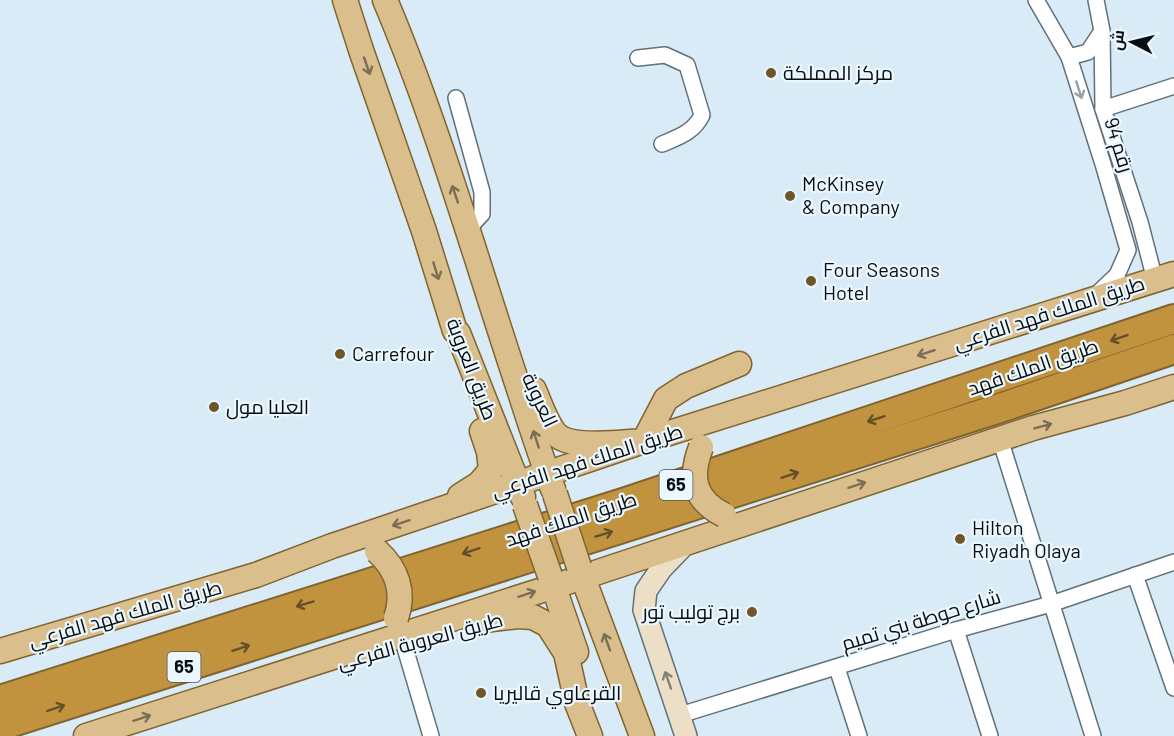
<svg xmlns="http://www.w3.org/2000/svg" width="1174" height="736" font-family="Barlow,Cairo,sans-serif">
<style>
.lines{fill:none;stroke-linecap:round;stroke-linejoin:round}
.street-casing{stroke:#60717b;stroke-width:18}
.secondary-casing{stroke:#60717b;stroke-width:24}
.primary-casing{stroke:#80642f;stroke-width:27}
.highway-casing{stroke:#80642f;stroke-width:32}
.street{stroke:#fff;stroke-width:15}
.secondary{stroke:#ecdfc5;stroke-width:21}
.primary{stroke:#dabe8c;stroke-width:24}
.highway{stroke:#c1933f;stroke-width:28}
.primary-bridge-casing{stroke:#80642f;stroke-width:27;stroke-linecap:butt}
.primary-bridge{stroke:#dabe8c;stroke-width:24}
.oneway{stroke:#7b6e55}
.oneway2{stroke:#9c9ea0}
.oneway3{stroke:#645028}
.oneway4{stroke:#858074}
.poi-dot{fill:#705627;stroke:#ebf7fe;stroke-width:2}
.labels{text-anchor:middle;stroke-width:4.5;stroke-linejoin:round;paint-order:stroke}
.shield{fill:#ebf7fe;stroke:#4b5358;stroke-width:1.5}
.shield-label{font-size:18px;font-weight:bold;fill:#070d11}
.poi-label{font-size:20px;fill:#070d11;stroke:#ebf7fe;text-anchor:start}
.street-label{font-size:20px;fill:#070d11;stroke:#ebf7fe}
</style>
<rect width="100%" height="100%" fill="#d8ebf7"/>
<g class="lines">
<g class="street-casing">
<g id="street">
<path d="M1036 0 1069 57 1103 164 1128 250 1117 275 1096 295"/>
<path d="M1096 0 1102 31 1103 109 1140 222 1155 280"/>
<path d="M1069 57 1088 52 1102 31"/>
<path d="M638 58 665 55 687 65 702 115C694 132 679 137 662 144"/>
<path d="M456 98 482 192V214L468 229"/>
<path d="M1103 109 1174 86"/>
<path d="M1000 439 1093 736"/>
<path d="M1135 575 1174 688"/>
<path d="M956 630 990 736"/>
<path d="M405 648 431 736"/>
<path d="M837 668 859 736"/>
<path d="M680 715 956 630 1051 604 1174 562"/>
</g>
</g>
<g class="secondary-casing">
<path id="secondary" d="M686 736 644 610 646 591 661 569 686 543"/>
</g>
<g class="primary-casing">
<g id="primary">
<path d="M345 0 361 50 424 231 455 331 458 333 523 497"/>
<path d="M385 0C438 125 475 257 518 386 529 420 540 455 553 489"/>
<path d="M534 390C540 404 545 420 554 432 568 451 622 442 644 441L666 399 686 386 739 364"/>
<path d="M460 496 479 484 491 470 489 452 482 431"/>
<path d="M579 567 642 736"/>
<path d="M550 576 576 652"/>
<path d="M484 620 518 616 533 617 548 625 566 653 577 703 590 736"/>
<path d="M0 651 256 575 332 546 644 441 1174 274"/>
<path d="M86 736 583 577 1033 428 1125 403 1174 387"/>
</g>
</g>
<g class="highway-casing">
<g id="highway">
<path d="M0 700 626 502 1174 319"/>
<path d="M0 726 997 409 1174 349"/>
</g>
</g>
<use href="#street" class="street"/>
<use href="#secondary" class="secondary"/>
<use href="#primary" class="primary"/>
<use href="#highway" class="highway"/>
<g class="primary-bridge-casing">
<g id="primary-bridge">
<path d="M701 447C689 478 694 500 724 515"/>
<path d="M555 494 579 567"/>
<path d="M525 505 550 576"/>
<path d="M377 551C397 569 405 592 396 618"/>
</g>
</g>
<use href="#primary-bridge" class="primary-bridge"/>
</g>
<defs><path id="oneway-shaft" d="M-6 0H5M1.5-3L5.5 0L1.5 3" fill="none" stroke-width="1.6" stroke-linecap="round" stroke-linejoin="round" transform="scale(1.5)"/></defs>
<g class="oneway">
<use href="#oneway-shaft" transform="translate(367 66) rotate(71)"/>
<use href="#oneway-shaft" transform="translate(455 194) rotate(-109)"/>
<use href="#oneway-shaft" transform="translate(436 271) rotate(73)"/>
<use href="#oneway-shaft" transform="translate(926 353) rotate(162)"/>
<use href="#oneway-shaft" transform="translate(1043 426) rotate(-15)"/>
<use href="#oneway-shaft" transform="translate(536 439) rotate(-108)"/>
<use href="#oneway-shaft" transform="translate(857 485) rotate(-18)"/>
<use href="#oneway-shaft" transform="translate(401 523) rotate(162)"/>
<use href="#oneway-shaft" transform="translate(527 594) rotate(-18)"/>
<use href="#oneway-shaft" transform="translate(607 642) rotate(-110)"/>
<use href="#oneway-shaft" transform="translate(142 718) rotate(-18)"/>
</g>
<use class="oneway2" href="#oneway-shaft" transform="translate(1079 90) rotate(72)"/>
<g class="oneway3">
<use href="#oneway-shaft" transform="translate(1119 338) rotate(161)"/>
<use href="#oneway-shaft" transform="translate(876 419) rotate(162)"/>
<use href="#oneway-shaft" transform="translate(790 475) rotate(-18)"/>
<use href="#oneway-shaft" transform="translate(604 534) rotate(-17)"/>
<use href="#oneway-shaft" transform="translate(471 551) rotate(162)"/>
<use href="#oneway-shaft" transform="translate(305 604) rotate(163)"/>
<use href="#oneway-shaft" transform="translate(241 648) rotate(-18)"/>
<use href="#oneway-shaft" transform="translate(56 708) rotate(-18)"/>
</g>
<use class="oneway4" href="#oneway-shaft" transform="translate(668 680) rotate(-109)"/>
<g class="poi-dot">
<circle cx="771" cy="73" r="6"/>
<circle cx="790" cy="196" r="6"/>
<circle cx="811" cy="281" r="6"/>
<circle cx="340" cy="354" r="6"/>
<circle cx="214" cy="407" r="6"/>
<circle cx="960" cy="539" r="6"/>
<circle cx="752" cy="612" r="6"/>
<circle cx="481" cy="693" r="6"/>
</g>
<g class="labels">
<g class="shield">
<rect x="659.5" y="470" width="33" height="30" rx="4.5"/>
<rect x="167.5" y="652" width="33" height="30" rx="4.5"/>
</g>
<g class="shield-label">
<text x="676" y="491">65</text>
<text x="184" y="673">65</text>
</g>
<g class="poi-label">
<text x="783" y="80">مركز المملكة</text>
<text x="802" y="191">McKinsey<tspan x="802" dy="23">&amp; Company</tspan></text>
<text x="823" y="277">Four Seasons<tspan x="823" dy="23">Hotel</tspan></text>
<text x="352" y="361">Carrefour</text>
<text x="226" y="414">العليا مول</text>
<text x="972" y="535">Hilton<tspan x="972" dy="23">Riyadh Olaya</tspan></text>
<text x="740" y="619" text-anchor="end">برج توليب تور</text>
<text x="493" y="700">القرعاوي قاليريا</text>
</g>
<g class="street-label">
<text transform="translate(1119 145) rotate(73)" y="7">رقم 94</text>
<text transform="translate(1049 313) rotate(-18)" y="7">طريق الملك فهد الفرعي</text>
<text transform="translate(1033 367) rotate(-19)" y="7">طريق الملك فهد</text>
<text transform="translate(472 369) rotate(69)" y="7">طريق العروبة</text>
<text transform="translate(540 400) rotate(65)" y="7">العروبة</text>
<text transform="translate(587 461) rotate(-18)" y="7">طريق الملك فهد الفرعي</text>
<text transform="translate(571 519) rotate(-18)" y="7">طريق الملك فهد</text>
<text transform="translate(125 614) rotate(-16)" y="7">طريق الملك فهد الفرعي</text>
<text transform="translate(921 620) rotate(-17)" y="7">شارع حوطة بني تميم</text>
<text transform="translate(420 641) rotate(-15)" y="7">طريق العروبة الفرعي</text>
</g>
</g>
<g transform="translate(1132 42) rotate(277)" stroke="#ebf7fe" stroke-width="4.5" paint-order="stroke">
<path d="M0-4.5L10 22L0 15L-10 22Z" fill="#070d11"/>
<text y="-9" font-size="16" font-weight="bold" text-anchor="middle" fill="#070d11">ش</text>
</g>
</svg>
